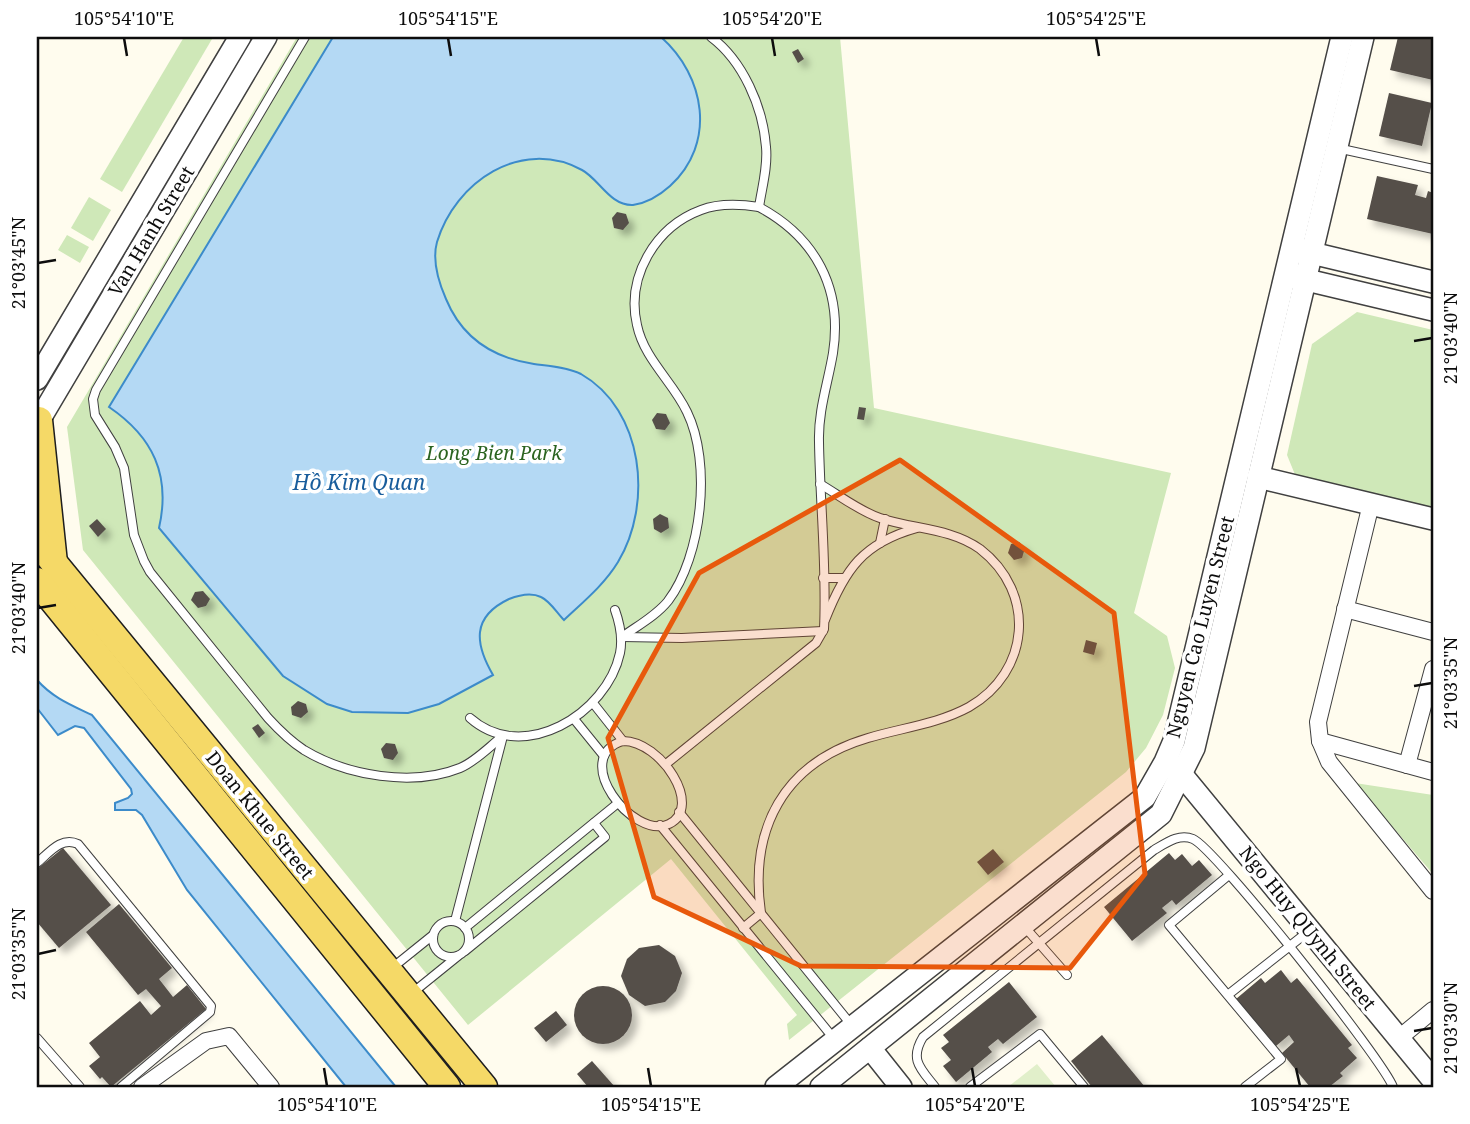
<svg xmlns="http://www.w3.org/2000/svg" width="1470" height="1124" font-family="'Noto Serif',serif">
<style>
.green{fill:#cfe8b8}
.pitch{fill:#e1efca}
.water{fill:#b4d9f4;stroke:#3c8bca;stroke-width:2}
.building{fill:#554f4a;filter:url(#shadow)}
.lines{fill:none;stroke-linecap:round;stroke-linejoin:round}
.service-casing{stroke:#404040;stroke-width:10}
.minor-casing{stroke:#404040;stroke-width:18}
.tertiary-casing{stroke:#404040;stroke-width:24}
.primary-casing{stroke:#1e1e1e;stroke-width:29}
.service{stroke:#fff;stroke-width:8}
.minor{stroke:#fff;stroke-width:16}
.tertiary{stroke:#fff;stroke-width:21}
.primary{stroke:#f5d967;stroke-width:26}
.marked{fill:#e8590c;fill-opacity:0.2;stroke:#e8590c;stroke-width:5;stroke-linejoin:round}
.ticks{fill:none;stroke:#0d0d0d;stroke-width:2.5}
.labels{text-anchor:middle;stroke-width:7;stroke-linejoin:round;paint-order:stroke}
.street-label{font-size:19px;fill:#0d0d0d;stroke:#fff}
.park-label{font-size:19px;font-style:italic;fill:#2a631f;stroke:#fff}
.water-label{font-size:21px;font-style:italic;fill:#195d9c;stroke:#fff}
.neatline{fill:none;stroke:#0d0d0d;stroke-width:2.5}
.ticks-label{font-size:18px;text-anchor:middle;fill:#0d0d0d}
</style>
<defs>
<filter id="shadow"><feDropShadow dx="6" dy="6" stdDeviation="3.5" flood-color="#0004"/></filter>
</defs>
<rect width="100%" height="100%" fill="#fffcee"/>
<g class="green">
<path d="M184 37H208L212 39 122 192 100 179Z"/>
<path d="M297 37H840L874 408 1171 473 1134 613 1167 636 1175 668 1163 715 1146 748 1126 772 789 1040 787 1024 797 1015 671 859 468 1025 83 550 67 427Z"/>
<path d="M89 197 111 210 93 241 71 228Z"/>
<path d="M67 235 89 247 80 263 58 250Z"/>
<path d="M1357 312 1433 330V509L1296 477 1287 455 1312 344Z"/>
<path d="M1355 783 1433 795V874Z"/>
</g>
<path class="pitch" d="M1037 1064 1056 1087H1008Z"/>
<g class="water">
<path d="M333 37H661C705 76 717 143 670 186 660 195 647 203 633 205 610 206 599 179 582 170 521 137 455 182 437 242 432 260 439 283 446 299 462 338 493 358 534 364 549 366 567 367 581 374 644 410 653 504 618 562 604 585 583 602 564 620 557 613 550 601 541 597 531 592 519 595 509 599 471 617 475 644 493 675L439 704 408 713 352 712 327 704 283 676 159 528C171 475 153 437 109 407Z"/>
<path d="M37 680C53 698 71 705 92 715L396 1087H346L187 890 142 815 136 810H115V803L128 798 132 794 131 789 84 728 75 726 58 735 37 708Z"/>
</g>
<g class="building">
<path d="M1398 37H1433V80L1390 70Z"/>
<path d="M798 49 804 59 798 63 792 52Z"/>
<path d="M1389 93 1432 103 1422 146 1379 136Z"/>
<path d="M1377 176 1418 185 1415 195 1426 198 1428 191 1433 193V234L1367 219Z"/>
<path d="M617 212 626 214 629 223 623 230 614 228 612 218Z"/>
<path d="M859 407 866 408 864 420 857 419Z"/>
<path d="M657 413 666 414 670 423 665 430 656 429 652 420Z"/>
<path d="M660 514 668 518 669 528 661 533 654 529 653 519Z"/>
<path d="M97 519 106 529 98 537 89 526Z"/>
<path d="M1019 542 1025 548 1022 558 1014 560 1008 553 1011 544Z"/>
<path d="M203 591 210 599 206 606 198 608 191 600 195 592Z"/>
<path d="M1086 640 1097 643 1094 655 1083 652Z"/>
<path d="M298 701 306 704 308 712 301 718 292 715 291 707Z"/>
<path d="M258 724 265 733 259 738 252 728Z"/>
<path d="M386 743 395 744 398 753 393 760 384 758 381 749Z"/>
<path d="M63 848 111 905 59 948 37 922V869Z"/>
<path d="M993 849 1004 862 988 875 977 862Z"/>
<path d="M1169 853 1175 860 1182 854 1192 866 1199 860 1212 875 1176 905 1172 900 1162 908 1167 913 1132 941 1104 907Z"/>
<path d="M119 904 172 968 159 979 173 997 187 985 206 1009 111 1087 102 1077 100 1079 89 1066 100 1057 89 1043 140 1001 151 1015 161 1006 146 989 138 995 86 932Z"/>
<path d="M659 945 675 956 682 973 676 991 665 1002 645 1006 629 995 621 976 627 959 639 948Z"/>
<path d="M1281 970 1291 983 1297 978 1352 1045 1348 1048 1357 1058 1340 1073 1343 1076 1329 1087H1310L1282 1053 1294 1042 1289 1035 1276 1046 1236 999 1261 978 1265 983Z"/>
<path d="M1009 982 1037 1017 1003 1044 998 1039 988 1047 992 1052 956 1082 943 1066 951 1060 941 1048 949 1042 943 1035Z"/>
<circle cx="603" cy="1015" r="29"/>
<path d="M556 1011 567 1025 546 1042 534 1028Z"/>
<path d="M1102 1035 1145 1087H1092L1071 1061Z"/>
<path d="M592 1061 615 1087H588L577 1074Z"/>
</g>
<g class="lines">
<g class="service-casing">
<g id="service">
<path d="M305 37 96 390 93 399 95 415 115 447 124 468 134 535 144 561 150 572 268 718C279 730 290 741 304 750 347 776 413 787 460 768 475 762 490 746 503 736"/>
<path d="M1337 148 1433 169"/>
<path d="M880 543 885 519"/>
<path d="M823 578H843"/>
<path d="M825 620C845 569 863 543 917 528"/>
<path d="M622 637C637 626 656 616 668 601 702 556 712 463 687 412 673 382 644 359 637 325 626 277 655 227 701 210 719 203 740 204 759 207 762 187 768 167 766 147 763 107 743 61 711 37"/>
<path d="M622 637 682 638 823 631"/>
<path d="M593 703 623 741"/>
<path d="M470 718C523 765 607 714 620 653 623 638 620 624 615 610"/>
<path d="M574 719 604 756"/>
<path d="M623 741C661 741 704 807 669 824 633 841 569 757 623 741Z"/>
<path d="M666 764 816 643 824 629C827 567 820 504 819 442 818 411 828 383 833 353 843 288 815 237 759 207"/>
<path d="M679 812 853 1027"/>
<path d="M660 825 835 1040"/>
<path d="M37 863C49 853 61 836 78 844L211 1006 210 1012 121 1087"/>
<path d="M1229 875 1169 925 1281 1059 1245 1087"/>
<circle cx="451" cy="939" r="18"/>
<path d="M455 921 503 736"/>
<path d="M1023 925 1067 975"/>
<path d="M465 928 618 803"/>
<path d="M743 928 761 913C749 829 783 763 868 738 901 728 938 724 969 707 1030 672 1037 593 980 549 951 528 912 529 880 518 859 511 839 495 820 484"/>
<path d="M465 951 605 837 594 823"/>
<path d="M392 968 433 935"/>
<path d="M411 994 458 956"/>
<path d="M1229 994 1309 931"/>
<path d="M37 1038 80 1087"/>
<path d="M935 1087C921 1069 909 1060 923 1037L1154 850C1166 843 1179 833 1193 839 1215 848 1384 1061 1393 1087"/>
<path d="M970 1087 1040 1034 1084 1087"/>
</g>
</g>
<g class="minor-casing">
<g id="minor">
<path d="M1371 504 1318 722 1320 741 1329 762 1433 891"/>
<path d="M1345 609 1433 632"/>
<path d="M1320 741 1433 772"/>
<path d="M1407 765 1433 669"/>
<path d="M1398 1039 1433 1010"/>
<path d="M142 1087 206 1041 229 1036 271 1087"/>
</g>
</g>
<g class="tertiary-casing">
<g id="tertiary">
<path d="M1299 250 1433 282"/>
<path d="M1294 277 1433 310"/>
<path d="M37 379 240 37"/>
<path d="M37 424 266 37"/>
<path d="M1258 477 1433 519"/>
<path d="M1172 768 1182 775 1433 1080"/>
<path d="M870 1048 901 1087"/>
<path d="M776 1087 1145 797 1165 762 1174 741 1342 37"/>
<path d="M821 1087 1161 814 1194 748 1363 37"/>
</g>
</g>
<g class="primary-casing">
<g id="primary">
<path d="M39 420 54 563"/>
<path d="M37 542 484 1087"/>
<path d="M37 581 447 1087"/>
</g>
</g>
<use href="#service" class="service"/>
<use href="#minor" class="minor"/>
<use href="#tertiary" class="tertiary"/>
<use href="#primary" class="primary"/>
</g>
<path class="marked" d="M900 460 1114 613 1145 874 1070 968 801 966 654 897 608 738 699 573Z"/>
<path class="ticks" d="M124 38 127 56M448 38 451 56M772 38 775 56M1096 38 1099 56M38 263 56 260M1414 341 1432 338M38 608 56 605M1414 686 1432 683M38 954 56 950M1414 1031 1432 1028M324 1068 327 1086M648 1068 651 1086M972 1068 975 1086M1296 1068 1300 1086"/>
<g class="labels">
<g class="street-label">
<text transform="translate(151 231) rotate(-59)" y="7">Van Hanh Street</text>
<text transform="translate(1200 627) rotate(-76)" y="7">Nguyen Cao Luyen Street</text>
<text transform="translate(260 815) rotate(51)" y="7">Doan Khue Street</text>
<text transform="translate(1308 928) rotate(51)" y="7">Ngo Huy QUynh Street</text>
</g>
<g class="park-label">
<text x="494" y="460">Long Bien Park</text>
</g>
<g class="water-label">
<text x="359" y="490">Hồ Kim Quan</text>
</g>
</g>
<rect width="1470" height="1124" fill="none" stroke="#ffffff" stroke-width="77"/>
<rect x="38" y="38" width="1394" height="1048" class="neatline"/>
<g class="ticks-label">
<text x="124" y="25">105°54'10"E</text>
<text x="448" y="25">105°54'15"E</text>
<text x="772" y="25">105°54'20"E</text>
<text x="1096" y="25">105°54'25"E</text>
<text transform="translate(19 263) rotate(-90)" y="6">21°03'45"N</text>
<text transform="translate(1451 338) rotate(-90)" y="6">21°03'40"N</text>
<text transform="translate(19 608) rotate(-90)" y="6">21°03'40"N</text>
<text transform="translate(1451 683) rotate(-90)" y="6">21°03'35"N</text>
<text transform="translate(19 954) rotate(-90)" y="6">21°03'35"N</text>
<text transform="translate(1451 1028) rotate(-90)" y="6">21°03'30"N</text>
<text x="327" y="1111">105°54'10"E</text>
<text x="651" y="1111">105°54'15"E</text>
<text x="975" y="1111">105°54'20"E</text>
<text x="1300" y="1111">105°54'25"E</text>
</g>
</svg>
